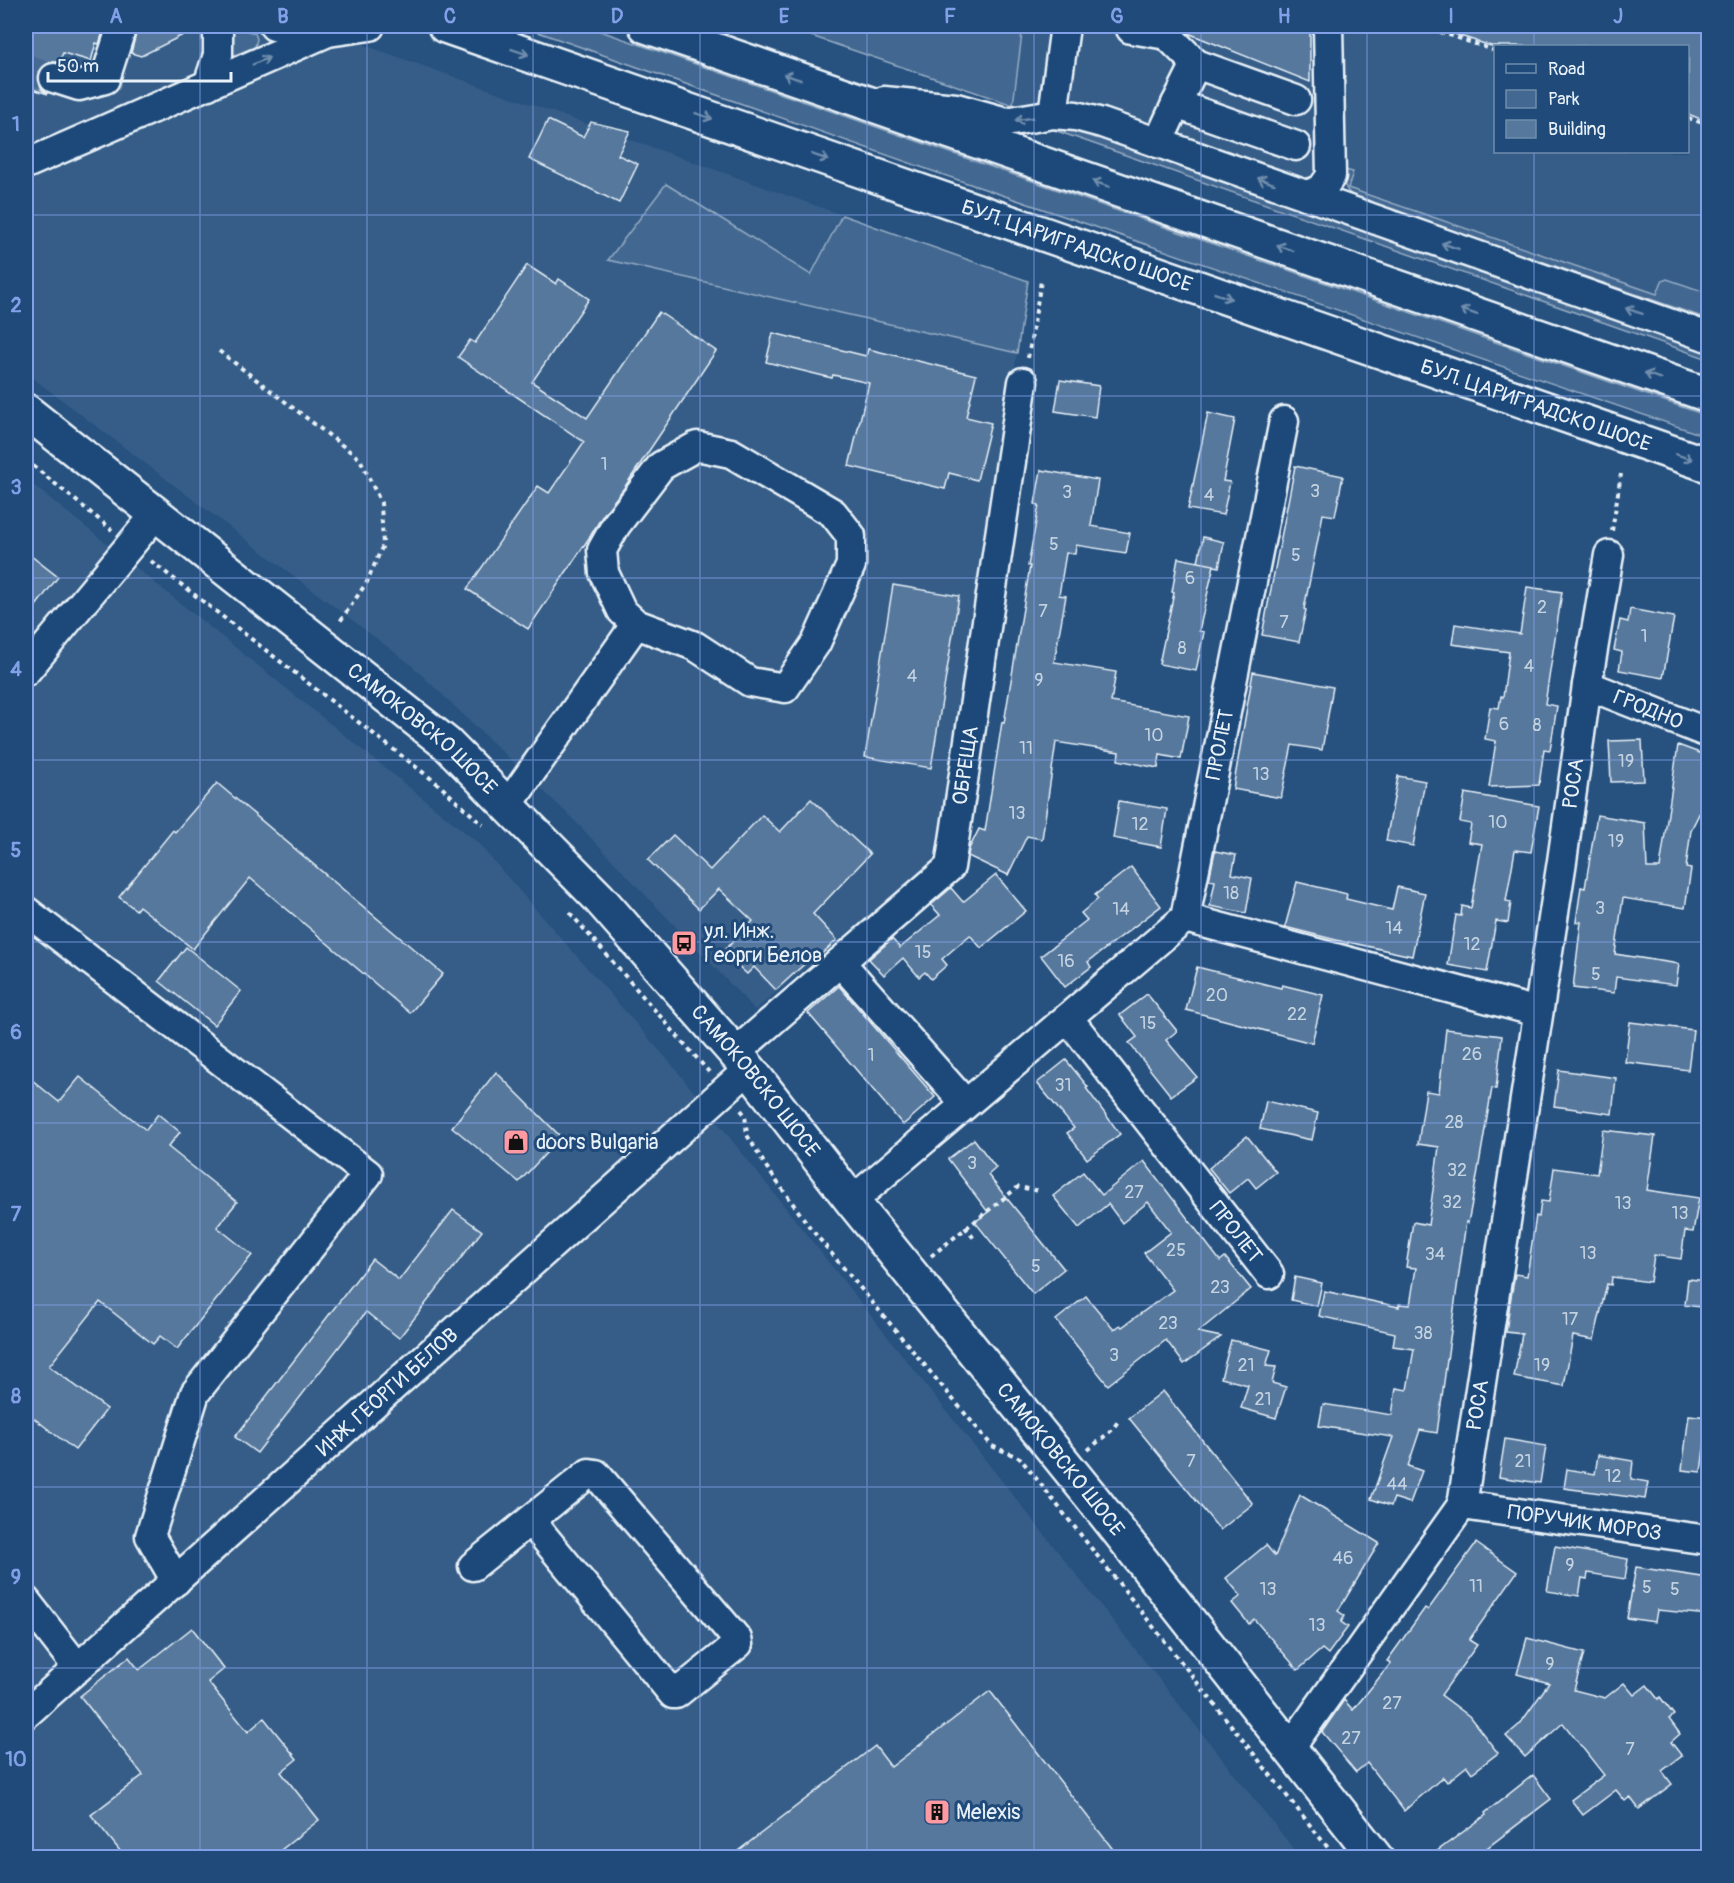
<svg xmlns="http://www.w3.org/2000/svg" width="1734" height="1883" font-family="Pangolin,sans-serif">
<style>
.built{fill:#355d88;fill-rule:evenodd}
.green{fill:#436891;stroke:#96acc4;stroke-width:1.5}
.building{fill:#57789d;stroke:#e8f1f8;stroke-width:1.5}
.lines{fill:none;stroke-linecap:round;stroke-linejoin:round}
.minor-tunnel{stroke:#446991;stroke-width:28;stroke-dasharray:28 14;stroke-linecap:butt}
.minor-casing{stroke:#e8f1f8;stroke-width:33}
.major-casing{stroke:#e8f1f8;stroke-width:38}
.highway-casing{stroke:#e8f1f8;stroke-width:38}
.path{stroke:#e8f1f8;stroke-width:4;stroke-dasharray:4.5 4.5;stroke-linecap:butt}
.minor{stroke:#1f4a7a;stroke-width:28}
.major{stroke:#1f4a7a;stroke-width:33}
.highway{stroke:#1f4a7a;stroke-width:33}
.oneway{stroke:#6f8dac}
.grid{fill:none;stroke:#82a0e8;stroke-width:1.5;stroke-opacity:0.55}
.labels{text-anchor:middle;stroke-width:6;stroke-linejoin:round;paint-order:stroke}
.number-label{font-size:18px;fill:#c4d3e1}
.street-label{font-size:21px;fill:#e8f1f8;stroke:#1f4a7a}
.poi-label{font-size:21px;fill:#e8f1f8;stroke:#1f4a7a;text-anchor:start}
.neatline{fill:none;stroke:#82a0e8;stroke-width:2}
.grid-label{font-size:20px;text-anchor:middle;font-weight:bold;fill:#82a0e8}
</style>
<rect width="100%" height="100%" fill="#27517f"/>
<filter id="ink" filterUnits="userSpaceOnUse"><feTurbulence type="fractalNoise" baseFrequency=".0167" numOctaves="2"/><feDisplacementMap in="SourceGraphic" scale="12" xChannelSelector="R" yChannelSelector="G"/><feConvolveMatrix kernelMatrix="1 2 1 2 8 2 1 2 1" color-interpolation-filters="sRGB"/></filter>
<g filter="url(#ink)">
<g class="built">
<path d="M26 26H311L1028 281 940 856 755 1010 573 819 410 664 26 373Z"/>
<path d="M782 26H1708V313L1318 177 1315 182 1065 96 1013 105ZM1496 46H1688V152H1496Z"/>
<path d="M26 479 476 841 674 1067 1300 1857H26Z"/>
</g>
<g class="green">
<path d="M230 26 255 33 257 39 255 47 225 59Z"/>
<path d="M521 26H586L1708 416V437L935 172Z"/>
<path d="M782 26H1023L1013 105Z"/>
<path d="M1064 124 1708 350V359L1054 130Z"/>
<path d="M1345 170 1353 172 1348 188 1657 294 1662 281 1667 279 1708 293V319L1355 197C1344 191 1342 182 1345 170Z"/>
<path d="M666 184 811 275 842 215 1028 281 1017 353 608 260Z"/>
</g>
<g class="building">
<path d="M26 26H105L99 44 96 43 91 61 63 53 59 62H50L43 66 38 74V81L41 89 48 94 26 87Z"/>
<path d="M138 26H201L141 56 131 53Z"/>
<path d="M1181 26H1310V82L1188 33Z"/>
<path d="M1440 26H1708V122L1688 114V46H1491L1439 29Z"/>
<path d="M548 120 583 137 591 122 630 131 618 155 638 164 619 203 529 159Z"/>
<path d="M527 265 556 284 559 279 589 299 532 382 587 418 659 312 716 351 624 488 603 515 591 535 528 629 467 589 538 486 549 493 584 442 458 357 470 340 475 343Z"/>
<path d="M773 333 866 356 868 349 976 375 966 417 991 423 977 480 949 473 945 489 849 466 869 383 833 375 832 378 766 362Z"/>
<path d="M1060 380 1099 386 1095 417 1055 411Z"/>
<path d="M1208 413 1235 419 1223 481 1230 482 1223 515 1188 509Z"/>
<path d="M1295 466 1343 476 1335 516 1323 514 1304 609 1306 610 1299 642 1262 635Z"/>
<path d="M1041 470 1098 480 1091 526 1130 533 1126 553 1076 545 1075 554 1066 553 1059 595 1066 596 1054 662 1116 672 1111 702 1189 716 1181 759 1160 755 1158 768 1118 760 1119 752 1056 742 1042 839 1027 836 1008 875 968 856 969 849 979 829 985 831 1002 722 1004 723 1030 566H1028L1039 505 1035 504Z"/>
<path d="M1203 537 1224 542 1219 567 1198 562Z"/>
<path d="M26 552 58 577 26 619Z"/>
<path d="M1178 558 1214 565 1199 631 1204 632 1196 671 1159 664 1174 593 1172 592Z"/>
<path d="M893 585 959 596 931 768 865 757Z"/>
<path d="M1527 587 1562 592 1545 704 1557 706 1550 750 1544 749 1539 785 1489 787 1496 741 1485 739 1490 707 1499 708 1501 696 1503 697 1509 652 1452 644 1455 624 1520 634Z"/>
<path d="M1630 609 1674 617 1663 678 1619 670 1622 652 1614 650 1620 620 1628 622Z"/>
<path d="M1253 672 1333 687 1322 750 1292 745 1281 798 1233 789Z"/>
<path d="M1642 740 1644 781 1611 782 1609 741Z"/>
<path d="M1678 745 1708 756V813L1701 810 1691 830 1686 868 1691 869 1685 908 1623 898 1615 954 1679 964 1676 985 1616 977 1614 993 1573 988 1581 922H1576L1581 887 1585 888 1597 815 1645 823 1647 868H1660Z"/>
<path d="M1398 776 1425 781 1413 846 1386 841Z"/>
<path d="M217 783 443 974 410 1013 250 878 193 949 139 906 136 910 119 897 173 830 175 832Z"/>
<path d="M1465 793 1539 806 1531 852 1515 850 1506 901 1511 902 1508 923 1496 921 1487 972 1448 965 1456 915 1461 916 1462 906 1471 908 1482 844 1468 842 1471 824 1460 822Z"/>
<path d="M811 799 870 854 813 914 837 940 814 961 811 958 776 990 754 967 747 974 723 952 753 921 719 889 699 909 648 860 673 835 710 870 762 815 780 832Z"/>
<path d="M1119 801 1167 809 1161 847 1113 838Z"/>
<path d="M1215 851 1236 855 1232 874 1252 878 1246 913 1210 906 1215 881 1209 880Z"/>
<path d="M1131 867 1161 906 1088 962 1091 967 1065 987 1041 956 1087 920 1081 913 1098 899 1095 895Z"/>
<path d="M996 875 1026 911 981 948 970 935 942 959 947 965 931 979 925 972 919 977 903 958 884 975 869 959 892 939 900 948 940 915 931 905 951 888 963 902Z"/>
<path d="M1297 882 1347 894 1346 899 1392 910 1397 887 1425 893 1412 956 1348 942V943L1285 927Z"/>
<path d="M186 947 241 991 214 1025 159 981Z"/>
<path d="M1197 967 1281 988 1282 985 1323 995 1312 1043 1186 1010Z"/>
<path d="M839 986 935 1097 903 1125 808 1013Z"/>
<path d="M1147 994 1177 1031 1166 1040 1197 1077 1171 1096 1129 1043 1137 1037 1120 1015Z"/>
<path d="M1630 1022 1693 1030 1688 1070 1625 1062Z"/>
<path d="M1446 1029 1502 1036 1496 1089 1492 1088 1476 1182 1468 1223 1466 1222 1437 1433 1420 1430 1408 1466 1422 1471 1410 1503 1394 1498 1391 1506 1371 1499 1393 1437 1319 1426 1323 1404 1392 1415 1396 1388 1407 1390 1414 1349 1393 1346 1395 1333 1319 1316 1324 1291 1399 1307V1304L1410 1305 1416 1268 1406 1267 1413 1222 1428 1225 1439 1147 1418 1144 1426 1091 1439 1093Z"/>
<path d="M1066 1060 1088 1087 1086 1088 1120 1134 1087 1159 1067 1133 1074 1128 1037 1083Z"/>
<path d="M1559 1070 1616 1078 1612 1114 1554 1106Z"/>
<path d="M496 1072 561 1137 519 1182 452 1127Z"/>
<path d="M26 1075 59 1102 80 1077 146 1130 158 1114 180 1132 168 1147 237 1202 217 1227 252 1255 177 1349 160 1336 153 1344 100 1302 49 1366 107 1409 75 1450 26 1412Z"/>
<path d="M1266 1101 1318 1113 1312 1140 1260 1129Z"/>
<path d="M1603 1130 1655 1136 1647 1190 1699 1198 1693 1232 1685 1231 1681 1259 1654 1255 1650 1282 1612 1277 1611 1285 1607 1284 1594 1340 1573 1336 1564 1386 1514 1377 1522 1334 1506 1332 1510 1303 1515 1274 1527 1276 1536 1216 1539 1217 1541 1201 1549 1202 1554 1168 1597 1174Z"/>
<path d="M1247 1136 1276 1172 1256 1188 1248 1178 1229 1193 1209 1168Z"/>
<path d="M974 1139 996 1168 988 1175 1064 1269 1033 1294 975 1222 988 1212 948 1159Z"/>
<path d="M1144 1161 1220 1261 1225 1257 1251 1289 1198 1332 1221 1337 1184 1364 1166 1340 1108 1385 1056 1320 1086 1296 1114 1330 1120 1325 1122 1327 1173 1290 1144 1253 1171 1232 1148 1202 1122 1223 1108 1204 1079 1228 1053 1196 1083 1172 1102 1195Z"/>
<path d="M453 1210 482 1231 399 1338 366 1312 257 1453 235 1437 372 1259 399 1280Z"/>
<path d="M1295 1277 1322 1283 1317 1306 1291 1300Z"/>
<path d="M1688 1279 1708 1281V1308L1685 1305Z"/>
<path d="M1231 1340 1271 1350 1266 1366 1276 1367 1272 1383 1286 1387 1276 1418 1241 1408 1248 1385 1221 1378Z"/>
<path d="M1163 1391 1253 1504 1220 1530 1129 1418Z"/>
<path d="M1689 1415 1708 1417 1701 1472 1682 1470Z"/>
<path d="M1505 1439 1546 1446 1540 1483 1499 1477Z"/>
<path d="M1598 1455 1633 1461 1631 1479 1648 1482 1645 1499 1564 1488 1567 1469 1595 1474Z"/>
<path d="M1300 1495 1379 1543 1338 1611 1345 1616 1341 1622 1348 1627 1328 1654 1322 1649 1298 1670 1254 1619 1249 1624 1232 1603 1241 1596 1226 1578 1266 1545 1275 1556Z"/>
<path d="M1476 1543 1517 1572 1469 1640 1477 1645 1441 1695 1469 1716 1498 1753 1472 1773 1467 1766 1447 1782 1443 1777 1404 1811 1367 1763 1356 1772 1322 1732 1344 1700 1353 1710 1391 1663 1387 1661 1425 1608 1428 1610Z"/>
<path d="M1555 1546 1628 1559 1625 1579 1588 1573 1587 1579 1582 1578 1579 1596 1547 1591Z"/>
<path d="M1636 1567 1708 1578V1615L1657 1610 1655 1622 1627 1618Z"/>
<path d="M192 1628 224 1669 208 1682 248 1732 264 1718 297 1759 281 1772 319 1820 272 1857H125L91 1815 143 1775 80 1696 129 1657 139 1670Z"/>
<path d="M1527 1638 1584 1653 1574 1690 1605 1698 1624 1683 1634 1695 1647 1685 1658 1699 1660 1697 1674 1715 1669 1719 1680 1734 1671 1742 1682 1756 1662 1771 1672 1784 1639 1809 1630 1797 1625 1801 1616 1790 1583 1815 1571 1800 1604 1775 1563 1723 1525 1757 1506 1736 1520 1724 1549 1683 1517 1674Z"/>
<path d="M990 1691 1119 1857H730L875 1746 891 1767Z"/>
<path d="M1533 1775 1551 1799 1487 1848 1494 1857H1429L1486 1815 1485 1813Z"/>
</g>
<g class="lines">
<path class="minor-tunnel" d="M26 68 54 78"/>
<g class="minor-casing">
<g id="minor">
<path d="M274 26 328 32"/>
<path d="M1131 26V29L1167 35 1196 64"/>
<path d="M54 78 79 86 105 79 122 26"/>
<path d="M208 85 218 55V26"/>
<path d="M884 101 956 108 1006 122 1053 114 1076 116 1102 123 1708 337"/>
<path d="M1176 104 1196 64 1296 100"/>
<path d="M1053 114 1065 26"/>
<path d="M1158 143 1176 104 1296 146"/>
<path d="M26 164 328 32 370 26"/>
<path d="M1306 195 1321 190 1331 176 1328 26"/>
<path d="M26 671 156 514"/>
<path id="s1" d="M1587 685 1708 733"/>
<path d="M508 805 636 624 622 611 604 573 602 550 616 525 661 466 697 446 731 453 833 513 851 536V565L816 643 785 688 750 682 695 646 636 624"/>
<path d="M26 911 368 1174 195 1393 150 1536 176 1581"/>
<path d="M1185 918 1538 1012"/>
<path d="M840 962 965 1103"/>
<path id="s2" d="M1068 1018 1269 1274"/>
<path id="s3" d="M735 1053 950 867 1023 382"/>
<path id="s4" d="M852 1201 1185 918 1284 421"/>
<path id="s5" d="M1462 1505 1708 1540"/>
<path d="M473 1566 589 1473 596 1474 737 1639 738 1644 676 1694H673L530 1520"/>
<path d="M26 1601 78 1668"/>
<path id="s6" d="M26 1714 749 1069"/>
<path id="s7" d="M1290 1748 1462 1505 1562 861 1587 685 1609 555"/>
</g>
</g>
<g class="major-casing">
<g id="major">
<path id="s8" d="M26 411 447 744 598 897 749 1069 852 1201 1090 1495 1376 1858"/>
</g>
</g>
<g class="highway-casing">
<g id="highway">
<path id="s9" d="M445 26 1708 465"/>
<path d="M646 26 1708 395"/>
</g>
</g>
<g class="path">
<path d="M1423 26 1496 51"/>
<path d="M1688 118 1708 125"/>
<path d="M219 351 360 459 381 503 383 545 367 582 339 623"/>
<path d="M1028 358 1041 281"/>
<path d="M26 460 112 530"/>
<path d="M1612 531 1621 474"/>
<path d="M151 561 438 784 483 825"/>
<path d="M570 913 709 1072"/>
<path d="M741 1110 745 1115 747 1135 767 1168 812 1230 992 1446 1020 1458 1336 1858"/>
<path d="M965 1227 976 1241"/>
<path d="M931 1256 1018 1187 1040 1191"/>
<path d="M1088 1450 1112 1430 1119 1420"/>
</g>
<use href="#minor" class="minor"/>
<use href="#major" class="major"/>
<use href="#highway" class="highway"/>
</g>
<defs><path id="oneway-shaft" d="M-6 0H5M1.5-3L5.5 0L1.5 3" fill="none" stroke-width="1.6" stroke-linecap="round" stroke-linejoin="round" transform="scale(1.5)"/></defs>
<g class="oneway">
<use href="#oneway-shaft" transform="translate(520 52) rotate(19)"/>
<use href="#oneway-shaft" transform="translate(261 61) rotate(-23)"/>
<use href="#oneway-shaft" transform="translate(792 77) rotate(-161)"/>
<use href="#oneway-shaft" transform="translate(704 116) rotate(19)"/>
<use href="#oneway-shaft" transform="translate(1024 119) rotate(171)"/>
<use href="#oneway-shaft" transform="translate(820 157) rotate(19)"/>
<use href="#oneway-shaft" transform="translate(1266 181) rotate(-160)"/>
<use href="#oneway-shaft" transform="translate(1101 184) rotate(-161)"/>
<use href="#oneway-shaft" transform="translate(1450 246) rotate(-161)"/>
<use href="#oneway-shaft" transform="translate(1285 248) rotate(-161)"/>
<use href="#oneway-shaft" transform="translate(1223 296) rotate(19)"/>
<use href="#oneway-shaft" transform="translate(1634 311) rotate(-161)"/>
<use href="#oneway-shaft" transform="translate(1469 312) rotate(-161)"/>
<use href="#oneway-shaft" transform="translate(1653 376) rotate(-161)"/>
<use href="#oneway-shaft" transform="translate(1684 457) rotate(19)"/>
</g>
</g>
<path class="grid" d="M200 26V1858M367 26V1858M533 26V1858M700 26V1858M867 26V1858M1034 26V1858M1201 26V1858M1367 26V1858M1534 26V46M1534 152V1858M26 215H1708M26 396H1708M26 578H1708M26 760H1708M26 942H1708M26 1123H1708M26 1305H1708M26 1487H1708M26 1668H1708"/>
<defs>
<g id="bus-square" transform="scale(1.35)"><rect x="-9" y="-9" width="18" height="18" rx="4" fill="#ff9aa2" stroke="#1f4a7a"/><path d="M-5-6H5V4H4V6H2V4H-2V6H-4V4H-5ZM-3.5-4V0h7V-4ZM-3.5 1.2v1.5H-2V1.2ZM2 1.2v1.5H3.5V1.2Z" fill="#111"/></g>
<g id="shop-square" transform="scale(1.35)"><rect x="-9" y="-9" width="18" height="18" rx="4" fill="#ff9aa2" stroke="#1f4a7a"/><path d="M-5-2.5h2.3a2.7 3.5 0 0 1 5.4 0H5L5.5 6h-11ZM-1.5-2.5h3a1.5 2.3 0 0 0-3 0Z" fill="#111"/></g>
<g id="building-square" transform="scale(1.35)"><rect x="-9" y="-9" width="18" height="18" rx="4" fill="#ff9aa2" stroke="#1f4a7a"/><path d="M-4-6H4V6H1V3H-1V6H-4ZM-2.5-4.3h1.7v1.8h-1.7ZM.8-4.3h1.7v1.8H.8ZM-2.5-1h1.7V.8h-1.7ZM.8-1h1.7V.8H.8Z" fill="#111"/></g>
</defs>
<g fill-rule="evenodd">
<use href="#bus-square" x="684" y="943"/>
<use href="#shop-square" x="516" y="1142"/>
<use href="#building-square" x="937" y="1812"/>
</g>
<g class="labels">
<g class="number-label">
<text x="604" y="470">1</text>
<text x="1315" y="497">3</text>
<text x="1067" y="498">3</text>
<text x="1209" y="501">4</text>
<text x="1054" y="550">5</text>
<text x="1296" y="561">5</text>
<text x="1190" y="584">6</text>
<text x="1542" y="613">2</text>
<text x="1043" y="617">7</text>
<text x="1284" y="628">7</text>
<text x="1644" y="642">1</text>
<text x="1182" y="654">8</text>
<text x="1529" y="672">4</text>
<text x="912" y="682">4</text>
<text x="1039" y="686">9</text>
<text x="1504" y="730">6</text>
<text x="1537" y="731">8</text>
<text x="1154" y="741">10</text>
<text x="1026" y="754">11</text>
<text x="1626" y="767">19</text>
<text x="1261" y="780">13</text>
<text x="1017" y="819">13</text>
<text x="1498" y="828">10</text>
<text x="1140" y="830">12</text>
<text x="1616" y="847">19</text>
<text x="1231" y="899">18</text>
<text x="1600" y="914">3</text>
<text x="1121" y="915">14</text>
<text x="1394" y="934">14</text>
<text x="1472" y="950">12</text>
<text x="923" y="958">15</text>
<text x="1066" y="967">16</text>
<text x="1596" y="980">5</text>
<text x="1217" y="1001">20</text>
<text x="1297" y="1020">22</text>
<text x="1148" y="1029">15</text>
<text x="1472" y="1060">26</text>
<text x="871" y="1061">1</text>
<text x="1063" y="1091">31</text>
<text x="1454" y="1128">28</text>
<text x="972" y="1169">3</text>
<text x="1457" y="1176">32</text>
<text x="1134" y="1198">27</text>
<text x="1452" y="1208">32</text>
<text x="1623" y="1209">13</text>
<text x="1680" y="1219">13</text>
<text x="1176" y="1256">25</text>
<text x="1588" y="1259">13</text>
<text x="1435" y="1260">34</text>
<text x="1036" y="1272">5</text>
<text x="1220" y="1293">23</text>
<text x="1570" y="1325">17</text>
<text x="1168" y="1329">23</text>
<text x="1423" y="1339">38</text>
<text x="1114" y="1361">3</text>
<text x="1246" y="1371">21</text>
<text x="1542" y="1371">19</text>
<text x="1263" y="1405">21</text>
<text x="1191" y="1467">7</text>
<text x="1523" y="1467">21</text>
<text x="1613" y="1482">12</text>
<text x="1397" y="1490">44</text>
<text x="1343" y="1564">46</text>
<text x="1570" y="1571">9</text>
<text x="1476" y="1592">11</text>
<text x="1647" y="1593">5</text>
<text x="1268" y="1595">13</text>
<text x="1675" y="1595">5</text>
<text x="1317" y="1631">13</text>
<text x="1550" y="1670">9</text>
<text x="1392" y="1709">27</text>
<text x="1351" y="1744">27</text>
<text x="1630" y="1755">7</text>
</g>
<g class="street-label">
<text dy="7" stroke="none"><textPath href="#s9" startOffset="669">БУЛ. ЦАРИГРАДСКО ШОСЕ</textPath></text>
<text dy="7" stroke="none"><textPath href="#s9" startOffset="1155">БУЛ. ЦАРИГРАДСКО ШОСЕ</textPath></text>
<text dy="7" stroke="none"><textPath href="#s1" startOffset="66">ГРОДНО</textPath></text>
<text dy="7" stroke="none"><textPath href="#s8" startOffset="508">САМОКОВСКО ШОСЕ</textPath></text>
<text dy="7" stroke="none"><textPath href="#s4" startOffset="614">ПРОЛЕТ</textPath></text>
<text dy="7" stroke="none"><textPath href="#s3" startOffset="387">ОБРЕЩА</textPath></text>
<text dy="7" stroke="none"><textPath href="#s7" startOffset="1028">РОСА</textPath></text>
<text dy="7" stroke="none"><textPath href="#s8" startOffset="994">САМОКОВСКО ШОСЕ</textPath></text>
<text dy="7" stroke="none"><textPath href="#s2" startOffset="272">ПРОЛЕТ</textPath></text>
<text dy="7" stroke="none"><textPath href="#s6" startOffset="484">ИНЖ. ГЕОРГИ БЕЛОВ</textPath></text>
<text dy="7" stroke="none"><textPath href="#s7" startOffset="399">РОСА</textPath></text>
<text dy="7" stroke="none"><textPath href="#s8" startOffset="1480">САМОКОВСКО ШОСЕ</textPath></text>
<text dy="7" stroke="none"><textPath href="#s5" startOffset="124">ПОРУЧИК МОРОЗ</textPath></text>
</g>
<g class="poi-label">
<text x="704" y="938">ул. Инж.<tspan x="704" dy="24">Георги Белов</tspan></text>
<text x="536" y="1149">doors Bulgaria</text>
<text x="956" y="1819">Мelexis</text>
</g>
</g>
<rect width="1734" height="1883" fill="none" stroke="#1f4a7a" stroke-width="66"/>
<rect x="1494" y="45" width="195" height="108" fill="#1f4a7a" stroke="#6f8dac" stroke-width="1.5"/>
<rect x="1506" y="64" width="30" height="9" fill="#1f4a7a" stroke="#6f8dac" stroke-width="1.5"/>
<text x="1548" y="75" font-size="18" fill="#e8f1f8">Road</text>
<rect x="1506" y="90" width="30" height="18" fill="#436891" stroke="#6f8dac" stroke-width="1.5"/>
<text x="1548" y="105" font-size="18" fill="#e8f1f8">Park</text>
<rect x="1506" y="120" width="30" height="18" fill="#57789d" stroke="#6f8dac" stroke-width="1.5"/>
<text x="1548" y="135" font-size="18" fill="#e8f1f8">Building</text>
<path d="M48 72v9h183v-9" fill="none" stroke="#e8f1f8" stroke-width="3"/>
<text x="57" y="72" font-size="18" fill="#e8f1f8" stroke="#1f4a7a" stroke-width="4.5" paint-order="stroke">50 m</text>
<rect x="33" y="33" width="1668" height="1817" class="neatline"/>
<g class="grid-label">
<text x="116" y="23">A</text>
<text x="283" y="23">B</text>
<text x="450" y="23">C</text>
<text x="617" y="23">D</text>
<text x="784" y="23">E</text>
<text x="950" y="23">F</text>
<text x="1117" y="23">G</text>
<text x="1284" y="23">H</text>
<text x="1451" y="23">I</text>
<text x="1618" y="23">J</text>
<text x="16" y="131">1</text>
<text x="16" y="312">2</text>
<text x="16" y="494">3</text>
<text x="16" y="676">4</text>
<text x="16" y="857">5</text>
<text x="16" y="1039">6</text>
<text x="16" y="1221">7</text>
<text x="16" y="1403">8</text>
<text x="16" y="1584">9</text>
<text x="16" y="1766">10</text>
</g>
</svg>
